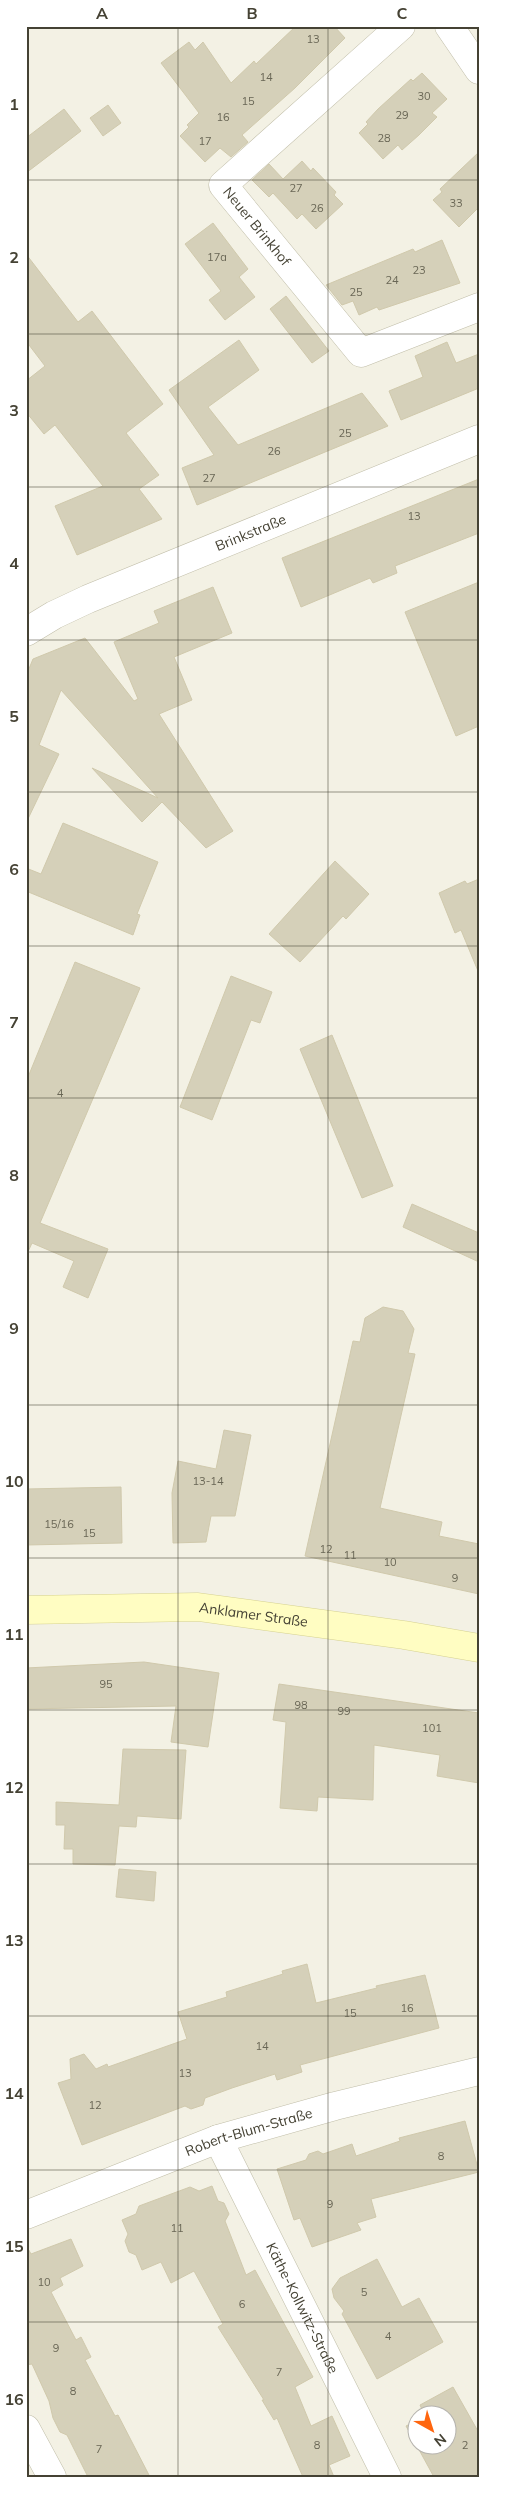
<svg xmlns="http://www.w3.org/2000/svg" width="505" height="2503" font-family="Mulish,sans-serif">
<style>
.building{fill:#d5d0b9;stroke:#d0c9ac}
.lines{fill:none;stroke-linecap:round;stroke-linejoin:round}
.street-casing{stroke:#c1bea9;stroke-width:29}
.secondary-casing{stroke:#d5d192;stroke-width:29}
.street{stroke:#fff;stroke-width:28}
.secondary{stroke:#fffdc2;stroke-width:28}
.grid{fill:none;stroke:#454234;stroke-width:1;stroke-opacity:0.55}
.labels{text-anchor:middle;stroke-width:4.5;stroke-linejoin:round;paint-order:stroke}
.number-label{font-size:11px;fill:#696655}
.street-label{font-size:14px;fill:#454234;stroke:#fff}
.neatline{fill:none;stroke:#454234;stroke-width:2}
.grid-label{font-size:16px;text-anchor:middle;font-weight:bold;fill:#454234}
</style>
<rect width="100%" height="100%" fill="#f3f1e4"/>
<g class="building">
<path d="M296 26H334L345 38 295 88 242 135 248 142 231 157 220 148 205 162 180 136 189 127 187 125 199 113 161 63 189 42 195 50 203 42 231 83 254 61 256 64Z"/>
<path d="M422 73 447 99 432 113 437 117 419 135 402 150 398 145 383 159 359 133 368 124 366 122 378 109 411 79 413 81Z"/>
<path d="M108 105 121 123 103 136 90 118Z"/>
<path d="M64 109 81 131 26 173V138Z"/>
<path d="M479 152V207L459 227 433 200 442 192 440 189Z"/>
<path d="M302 161 311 171 313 168 336 192 334 195 343 204 316 229 302 214 297 219 273 193 269 197 252 180 269 164 283 179Z"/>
<path d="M213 223 248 269 239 277 255 297 225 320 209 300 221 291 185 244Z"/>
<path d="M442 240 460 283 379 310 377 307 359 315 353 301 342 305 326 285 413 249 415 252Z"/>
<path d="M26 254 78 322 92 311 163 404 126 433 159 475 139 489 162 519 77 555 55 506 103 486 55 425 44 434 26 412V381L45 366 26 341Z"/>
<path d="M286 296 329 351 312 363 270 309Z"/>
<path d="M239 340 259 370 208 407 238 445 362 393 388 426 197 505 182 468 214 455 169 390Z"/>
<path d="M447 342 456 363 479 354V388L401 420 389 391 423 377 415 356Z"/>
<path d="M479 479V533L395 566 397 573 373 583 370 578 301 607 282 558Z"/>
<path d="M479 582V726L456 736 405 612Z"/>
<path d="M213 587 232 633 174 657 192 700 159 714 233 831 206 848 162 802 142 822 92 768 158 798 61 690 39 745 59 754 26 823V676L33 659 85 638 134 701 138 699 114 642 159 623 154 611Z"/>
<path d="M63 823 158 862 137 914 140 915 133 935 26 891V868L41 874Z"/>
<path d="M335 861 369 894 346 919 343 916 300 962 269 934Z"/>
<path d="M479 879V971H478L461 930 455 933 439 893 465 881 467 884Z"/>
<path d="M75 962 140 988 40 1223 108 1249 88 1298 63 1287 74 1261 32 1243 26 1256V1082Z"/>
<path d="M231 976 272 992 260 1023 251 1020 212 1120 180 1107Z"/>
<path d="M332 1035 393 1186 362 1198 300 1049Z"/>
<path d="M412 1204 479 1233V1262L403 1227Z"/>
<path d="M383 1307 403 1311 414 1329 408 1353 415 1354 380 1508 442 1522 439 1536 479 1544V1594L305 1556 353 1341 360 1342 365 1318Z"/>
<path d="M224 1430 251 1435 235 1516H211L206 1542 173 1543 172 1493 178 1461 216 1469Z"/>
<path d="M121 1487 122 1543 26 1545V1489Z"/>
<path d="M144 1662 219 1673 208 1747 171 1742 176 1706 26 1709V1668Z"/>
<path d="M279 1684 479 1713V1783L437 1776 440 1755 374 1745 373 1800 318 1797 317 1811 280 1808 286 1722 273 1720Z"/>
<path d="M123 1749 186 1750 181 1819 137 1816 136 1827 119 1826 115 1865 73 1864V1849H64L65 1825H56V1802L119 1805Z"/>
<path d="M119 1869 156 1872 154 1901 116 1897Z"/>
<path d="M307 1964 316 2003 377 1988 376 1986 425 1975 439 2028 300 2065 302 2072 277 2080 275 2074 232 2088 205 2098 203 2105 191 2109 185 2106 82 2145 58 2083 71 2079 70 2059 84 2054 96 2069 107 2064 108 2067 187 2039 178 2012 227 1997 226 1992 283 1974 282 1971Z"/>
<path d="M465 2121 479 2172 371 2199 376 2217 357 2223 361 2230 312 2247 300 2218 294 2220 277 2169 306 2160 309 2154 318 2151 323 2154 352 2144 356 2156 400 2141 399 2138Z"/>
<path d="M212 2186 218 2201 224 2203 229 2214 225 2221 246 2275 255 2270 313 2377 295 2387 311 2426 332 2416 350 2456 329 2465 334 2477H303L277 2418 274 2420 262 2400H264L218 2327 223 2324 194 2271 171 2283 161 2262 142 2270 136 2255 129 2252 125 2241 128 2234 122 2220 136 2214 139 2206 190 2187 199 2191Z"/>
<path d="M71 2239 83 2266 60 2278 63 2285 51 2292 76 2340 81 2337 91 2357 85 2360 115 2416 118 2415 150 2477H88L67 2435 60 2432 53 2418 49 2401 32 2364 26 2365V2245L31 2254Z"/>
<path d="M377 2259 402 2307 419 2298 443 2342 377 2379 342 2314 344 2311 334 2298 332 2289 340 2278Z"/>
<path d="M453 2387 479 2433V2477H434L406 2426 418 2420V2446H448V2416H425L420 2405Z"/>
</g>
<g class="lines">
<g class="street-casing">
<g id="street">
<path id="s1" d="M401 26 223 185 361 353 479 307"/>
<path d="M449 26 479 70"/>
<path id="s2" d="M26 632 54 615 88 599 479 439"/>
<path id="s3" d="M218 2139 387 2477"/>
<path id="s4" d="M26 2215 218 2139 335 2106 479 2071"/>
<path d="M26 2429 52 2477"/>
</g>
</g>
<g class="secondary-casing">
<g id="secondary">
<path id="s5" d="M26 1610 198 1607 404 1635 479 1648"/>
</g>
</g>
<use href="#street" class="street"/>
<use href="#secondary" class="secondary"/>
</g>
<path class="grid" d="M178 26V2477M328 26V2477M26 180H479M26 334H479M26 487H479M26 640H479M26 792H479M26 946H479M26 1098H479M26 1252H479M26 1405H479M26 1558H479M26 1710H479M26 1864H479M26 2016H479M26 2170H479M26 2322H479"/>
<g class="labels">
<g class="number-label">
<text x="313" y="43">13</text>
<text x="266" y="81">14</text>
<text x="424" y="100">30</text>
<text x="248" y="105">15</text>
<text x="402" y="119">29</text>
<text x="223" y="121">16</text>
<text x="384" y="142">28</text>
<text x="205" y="145">17</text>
<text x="296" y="192">27</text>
<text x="456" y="207">33</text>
<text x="317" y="212">26</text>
<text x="217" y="261">17a</text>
<text x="419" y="274">23</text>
<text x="392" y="284">24</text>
<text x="356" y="296">25</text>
<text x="345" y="437">25</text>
<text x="274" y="455">26</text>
<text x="209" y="482">27</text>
<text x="414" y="520">13</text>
<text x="60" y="1097">4</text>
<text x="208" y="1485">13-14</text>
<text x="59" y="1528">15/16</text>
<text x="89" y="1537">15</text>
<text x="326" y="1553">12</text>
<text x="350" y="1559">11</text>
<text x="390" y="1566">10</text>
<text x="455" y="1582">9</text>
<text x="106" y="1688">95</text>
<text x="301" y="1709">98</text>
<text x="344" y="1715">99</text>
<text x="432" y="1732">101</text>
<text x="407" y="2012">16</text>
<text x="350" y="2017">15</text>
<text x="262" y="2050">14</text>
<text x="185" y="2077">13</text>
<text x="95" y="2109">12</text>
<text x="441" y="2160">8</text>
<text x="330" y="2208">9</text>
<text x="177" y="2232">11</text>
<text x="44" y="2286">10</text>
<text x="364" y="2296">5</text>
<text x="242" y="2308">6</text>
<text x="388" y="2340">4</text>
<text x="56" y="2352">9</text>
<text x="279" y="2376">7</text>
<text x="73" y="2395">8</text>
<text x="317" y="2449">8</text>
<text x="465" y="2449">2</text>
<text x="99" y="2453">7</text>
</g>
<g class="street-label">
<text dy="5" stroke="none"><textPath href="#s1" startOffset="292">Neuer Brinkhof</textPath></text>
<text dy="5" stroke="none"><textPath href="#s2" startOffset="246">Brinkstraße</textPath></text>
<text dy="5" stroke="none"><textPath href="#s5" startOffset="228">Anklamer Straße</textPath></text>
<text dy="5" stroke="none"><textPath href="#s4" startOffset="238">Robert-Blum-Straße</textPath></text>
<text dy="5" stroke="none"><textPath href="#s3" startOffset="189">Käthe-Kollwitz-Straße</textPath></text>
</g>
</g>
<rect width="505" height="2503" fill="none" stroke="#ffffff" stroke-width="55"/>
<g transform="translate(432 2430) rotate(141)"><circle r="24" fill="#ffffff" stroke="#b5b3ae"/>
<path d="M0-4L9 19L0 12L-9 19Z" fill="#ff660f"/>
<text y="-8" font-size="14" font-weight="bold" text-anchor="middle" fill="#454234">N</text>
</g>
<rect x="28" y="28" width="450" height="2448" class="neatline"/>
<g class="grid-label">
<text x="102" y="19">A</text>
<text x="252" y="19">B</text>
<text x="402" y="19">C</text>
<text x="14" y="110">1</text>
<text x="14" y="263">2</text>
<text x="14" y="416">3</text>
<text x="14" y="569">4</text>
<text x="14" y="722">5</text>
<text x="14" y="875">6</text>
<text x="14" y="1028">7</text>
<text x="14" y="1181">8</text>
<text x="14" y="1334">9</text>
<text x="14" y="1487">10</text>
<text x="14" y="1640">11</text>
<text x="14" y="1793">12</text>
<text x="14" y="1946">13</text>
<text x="14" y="2099">14</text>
<text x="14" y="2252">15</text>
<text x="14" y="2405">16</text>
</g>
</svg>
